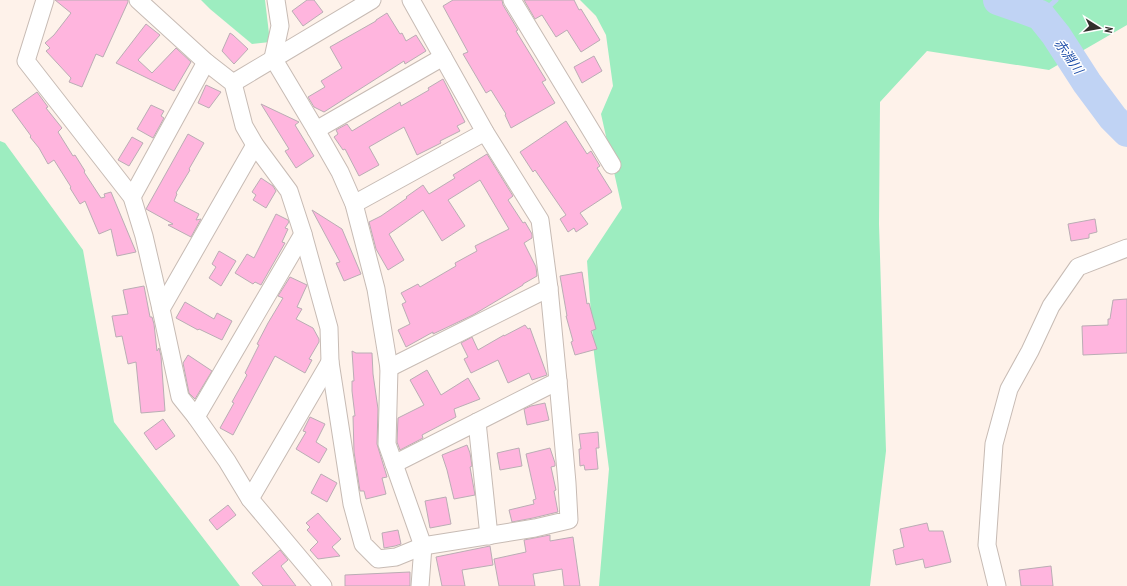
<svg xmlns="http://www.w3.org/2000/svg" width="1127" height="586" font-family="'PT Sans Narrow','Noto Sans JP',sans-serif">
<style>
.green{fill:#9dedc0}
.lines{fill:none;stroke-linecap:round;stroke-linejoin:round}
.stream{stroke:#c0d3f4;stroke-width:5}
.river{stroke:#c0d3f4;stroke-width:30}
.building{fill:#ffb5de;stroke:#baadb4}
.minor-casing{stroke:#c7bbb4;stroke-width:19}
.minor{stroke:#fff;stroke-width:17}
.labels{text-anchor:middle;stroke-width:3;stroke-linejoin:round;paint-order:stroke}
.water-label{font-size:13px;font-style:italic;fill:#1d4da8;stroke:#fff}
</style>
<rect width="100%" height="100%" fill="#fef2ea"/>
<g class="green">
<path d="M201 0H265L270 42 252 44 210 9Z"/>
<path d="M580 0H1127V25L1049 70 927 51 880 102 879 224 886 451 870 586H599L609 469 594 353 587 261 622 208 601 114 613 86 606 35 596 16Z"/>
<path d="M0 141 5 143 83 250 114 422 240 586H0Z"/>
</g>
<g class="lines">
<path class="stream" d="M1040 15 1056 0"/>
<path class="river" d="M998 0 1040 15 1056 35 1087 83 1113 118 1127 132"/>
</g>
<g class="building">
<path d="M55 0H128V2L103 57 96 54 82 87 69 82 71 78 46 51 50 48 45 43 54 35 71 13Z"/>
<path d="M307 0H314L323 12 303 26 292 11Z"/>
<path d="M453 0H502L503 5 518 30 516 31 546 80 542 82 555 103 511 128 505 115 506 114 491 90 486 93 463 54 468 52 443 6Z"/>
<path d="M524 0H574L579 10 581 9 600 40 581 52 567 30 556 37 542 15 535 19Z"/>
<path d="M387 13 400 34 402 33 406 41 416 35 426 51 405 64 404 61 324 112 314 107 308 97 325 87 321 81 342 68 330 47 376 21V20Z"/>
<path d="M146 24 160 35 138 60 152 73 176 48 191 62 174 91 116 63Z"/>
<path d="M230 33 233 35 248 49 234 64 222 51Z"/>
<path d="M594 56 602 71 582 83 574 67Z"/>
<path d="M443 79 465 122 457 126 460 131 440 141 441 143 417 155 404 127 369 147 379 165 359 176 345 149 343 150 334 137 338 134 336 130 347 124 352 131 400 102 401 106 429 90 428 88Z"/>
<path d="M206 85 221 92 209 108 198 103Z"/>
<path d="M37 92 48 107 46 108 62 128 58 132 73 156 75 155 85 171 84 172 101 198 105 197 104 194 111 192 136 252 117 256 111 229 99 234 85 201 80 204 70 188 71 187 54 160 48 164 39 148 30 137 31 136 12 110Z"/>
<path d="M261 104 299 122 295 125 314 156 296 168 285 151 289 149Z"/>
<path d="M151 105 164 111 161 116 164 118 153 138 137 129Z"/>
<path d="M566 121 587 154 591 151 600 166 597 168 612 192 580 213 588 224 576 232 574 228 568 232 560 219 566 215 535 170 533 172 520 152Z"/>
<path d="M188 134 204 143 189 169 190 170 176 193 177 194 174 201 199 214 196 220 201 219 191 237 168 225 173 224 146 209Z"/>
<path d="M132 137 143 143 129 166 118 160Z"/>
<path d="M487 154 513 196 508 200 523 223 525 222 532 234V238L524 243 536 267 537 276 523 284V285L473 315 433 334V332L406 347 398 330 410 324 402 304 406 302 401 293 418 284 420 287 456 266 455 263 477 251 475 246 509 229 480 180 448 200 465 226 442 241 423 210 389 234 404 260 388 270 376 249 369 222 381 216 407 198 406 197 423 185 429 194 455 178 453 175Z"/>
<path d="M261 178 273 186 276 191 266 208 253 200 256 195 252 192Z"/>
<path d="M312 210 342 229 361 274 344 281 336 263 340 262Z"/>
<path d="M276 214 288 220 289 222 285 228 288 229 282 242 285 243 261 285 255 282 253 284 235 273 247 254 254 258Z"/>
<path d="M1095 219 1097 232 1089 234V238L1071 241 1068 224Z"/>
<path d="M219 251 236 261 221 286 209 278 216 267 212 264Z"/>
<path d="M582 272 587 304 589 303 596 329 591 331 597 349 575 355 571 342 573 341 566 316H567L560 276Z"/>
<path d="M290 277 307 285 297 307 302 309 296 319 313 328 319 339V342L309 359 312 360 305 373 275 356 233 435 220 428 234 403 232 402 247 375 245 373 259 345 257 344 268 323 283 298 278 296Z"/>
<path d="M144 286 150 317H152L154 324 157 351 159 348 161 356 165 411 141 413 136 362 128 364 122 336 116 337 112 316 128 314 123 290Z"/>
<path d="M1127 299V353L1083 355 1082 326 1108 325V319H1110L1113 300Z"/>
<path d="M185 302 214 319 217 313 232 321 222 340 199 329 198 330 176 318Z"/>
<path d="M525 325 528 329 530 328 547 375 532 380 529 373 508 383 498 360 471 373 464 359 468 357 461 343 472 337 478 350 504 335V336Z"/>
<path d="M352 351 356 353H372L373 374 378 409 377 444 387 477 382 478 386 494 366 499 364 491H360L354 452 353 416H355L352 391V381H354Z"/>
<path d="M188 355 212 371 195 399 189 393 183 363Z"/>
<path d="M427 370 441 395 468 378 480 399 454 409 456 417 422 435 423 438 400 450 397 442 398 418 424 405 410 380Z"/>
<path d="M545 403 549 420 527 425 524 409 531 406Z"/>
<path d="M310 417 325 424 316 442 327 449 319 463 296 449 306 432 303 431Z"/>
<path d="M163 419 175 436 156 450 144 433Z"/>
<path d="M598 432 599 448H596L598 469 585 470 584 465 580 466 579 449H581L579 434Z"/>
<path d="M467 445 470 453 472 466 470 467 475 495 454 499 447 470 442 455Z"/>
<path d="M519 448 522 466 500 470 497 453Z"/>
<path d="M550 448 555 463V466L551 467 556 490 554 491 558 512 533 518 512 522 509 510 534 504 533 500 536 499 526 454Z"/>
<path d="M321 474 337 483 327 502 311 493Z"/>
<path d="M446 497 451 524 430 528 425 501Z"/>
<path d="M228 505 236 515 217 530 209 520Z"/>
<path d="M318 513 341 539 332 547 340 556 318 559 310 550 318 542 307 530 310 527 306 523Z"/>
<path d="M927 523 929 531H943L951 562 925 568 923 559 896 565 893 550 904 547 900 529Z"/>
<path d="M398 530 401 544 395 546 384 548 382 533Z"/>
<path d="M550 535V541L573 537 580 586H564L562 569 533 574 535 586H499L494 559 526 552 524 540Z"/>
<path d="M490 546 493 565 462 570 465 586H442L436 557Z"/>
<path d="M280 550 288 560 281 566 296 586H263L252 573Z"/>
<path d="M1051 566 1053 586H1021L1019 570Z"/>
<path d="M410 572V586H345V575Z"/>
</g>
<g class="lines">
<g class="minor-casing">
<g id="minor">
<path d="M45 0 26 61 132 197 144 236 161 309 180 397 196 417 227 461 250 499 323 586"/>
<path d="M138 0 206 62 233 83 244 126 255 145 289 191 303 234 329 328 330 362 352 504 363 544 378 559 396 557 423 546 535 528 569 520 567 483 558 381 549 288 540 220 485 132 411 0"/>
<path d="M276 0 280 26 273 58 316 130 340 172 354 204 376 289 389 368 387 444 423 546 420 586"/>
<path d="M512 0 612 165"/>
<path d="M233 83 372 0"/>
<path d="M316 130 443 57"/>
<path d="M132 197 206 62"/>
<path d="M354 204 485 132"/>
<path d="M161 309 255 145"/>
<path d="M389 368 549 288"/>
<path d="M196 417 303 234"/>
<path d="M477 422 489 536"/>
<path d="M394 464 558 381"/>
<path d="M250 499 330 362"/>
<path d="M997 586 987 545 994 444 1009 389 1030 351 1051 306 1078 267 1127 248"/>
</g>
</g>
<use href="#minor" class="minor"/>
</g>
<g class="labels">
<g class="water-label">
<text transform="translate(1069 56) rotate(55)" y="5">赤淵川</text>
</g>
</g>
<g transform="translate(1099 28) rotate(101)" stroke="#ffffff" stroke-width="3" paint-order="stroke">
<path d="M0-3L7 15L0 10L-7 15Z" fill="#332f2c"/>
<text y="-6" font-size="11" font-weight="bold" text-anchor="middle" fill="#332f2c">N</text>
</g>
</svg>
